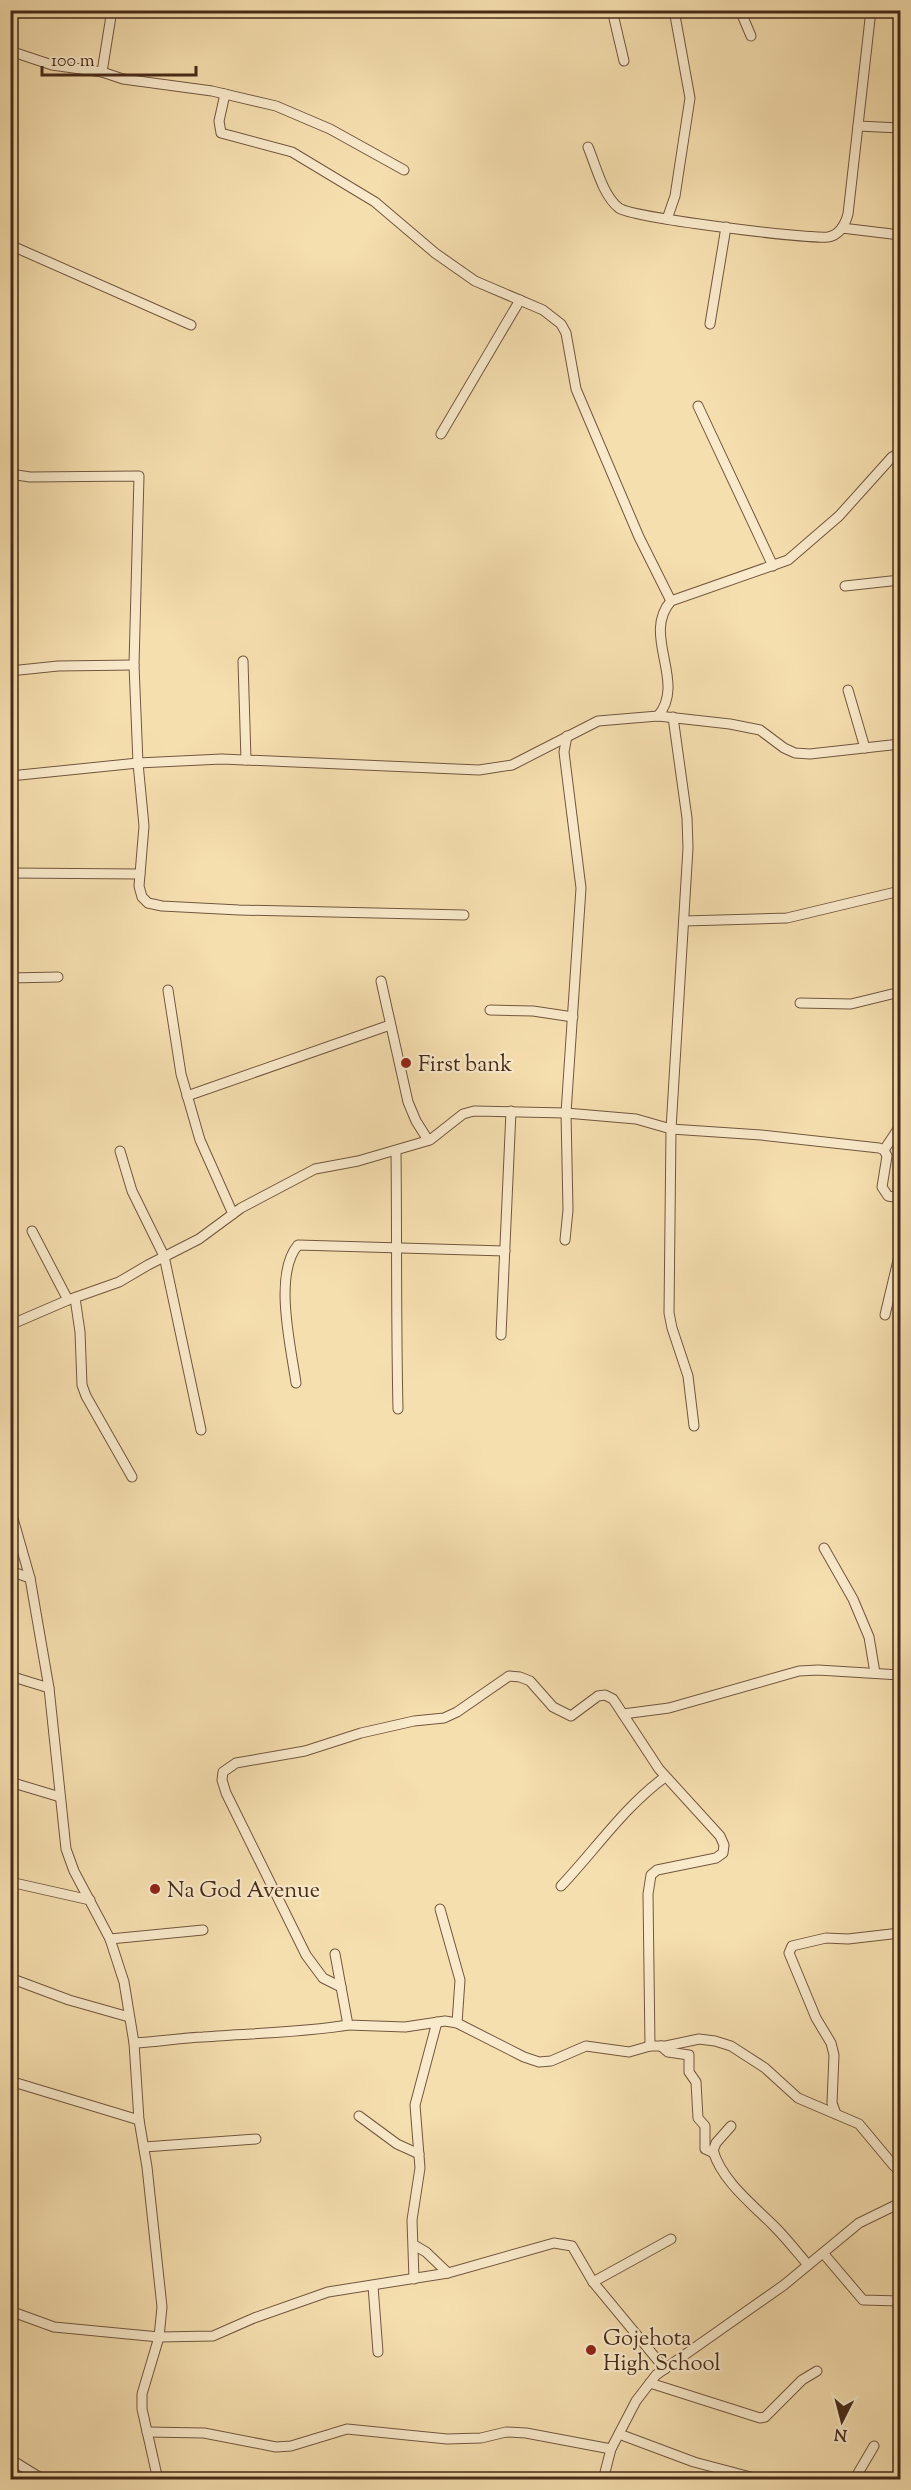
<svg xmlns="http://www.w3.org/2000/svg" width="911" height="2490" font-family="'Sorts Mill Goudy',serif">
<style>
.lines{fill:none;stroke-linecap:round;stroke-linejoin:round}
.street-casing{stroke:#72573e;stroke-width:11}
.street{stroke:#f9eacb;stroke-width:9}
.poi-dot{fill:#8f2418;stroke:#f9eacb;stroke-width:2}
.labels{text-anchor:middle;stroke-width:4.5;stroke-linejoin:round;paint-order:stroke}
.poi-label{font-size:22px;fill:#462a18;stroke:#f9eacb;text-anchor:start}
</style>
<rect width="100%" height="100%" fill="#f6dfaf"/>
<filter id="stains"><feTurbulence type="fractalNoise" baseFrequency=".00333" numOctaves="4"/><feColorMatrix values="0 0 0 0 .2 0 0 0 0 .09 0 0 0 0 .02 0 0 0 .5 -.17"/></filter>
<radialGradient id="worn" r=".72"><stop offset=".6" stop-color="#630" stop-opacity="0"/><stop offset="1" stop-color="#630" stop-opacity=".3"/></radialGradient>
<g class="lines">
<g class="street-casing">
<g id="street">
<path d="M612 10 624 61"/>
<path d="M740 10 751 36"/>
<path d="M10 51 52 65 102 72 123 79 212 91 276 106 330 129 404 170"/>
<path d="M102 72 112 10"/>
<path d="M225 94 219 121 221 133 292 152 375 202 435 253 475 281 543 310 561 324 566 333 576 389 639 537 671 601"/>
<path d="M858 126 900 128"/>
<path d="M588 147C596 166 603 196 619 208 633 218 807 239 828 237 840 235 845 225 848 214L871 10"/>
<path d="M667 219 675 196 690 98 674 10"/>
<path d="M842 228 900 235"/>
<path d="M10 245 191 325"/>
<path d="M710 324 726 227"/>
<path d="M698 406 773 566"/>
<path d="M441 434 520 300"/>
<path d="M10 474 30 477 139 476 134 665 138 763 144 826 139 886 142 897 148 903 162 906 239 910 464 915"/>
<path d="M845 586 900 580"/>
<path d="M243 661 246 760"/>
<path d="M10 671 58 666 134 665"/>
<path d="M848 690 865 748"/>
<path d="M658 716C687 682 641 635 671 601L788 560 839 516 892 457 900 453"/>
<path d="M673 717 687 818 688 848 671 1129 669 1313 672 1328 688 1376 694 1426"/>
<path d="M10 776 138 763 222 759 479 770 512 765 598 721 658 716 730 724 760 730 784 748 795 753 810 754 900 744"/>
<path d="M10 873 140 874"/>
<path d="M684 921 787 918 900 891"/>
<path d="M10 978 58 977"/>
<path d="M381 981 408 1102 416 1121 428 1140"/>
<path d="M168 990 181 1074 200 1140 233 1214"/>
<path d="M800 1003 851 1004 900 992"/>
<path d="M490 1010 533 1011 573 1017"/>
<path d="M187 1096 390 1025"/>
<path d="M884 1150 900 1126"/>
<path d="M120 1151 132 1191 164 1256 201 1430"/>
<path d="M396 1151C397 1237 396 1323 398 1409"/>
<path d="M32 1231 68 1300"/>
<path d="M565 1240 568 1210 566 1113 581 888 564 752 567 736"/>
<path d="M75 1298 80 1332 82 1385 86 1396 132 1477"/>
<path d="M885 1315 900 1252"/>
<path d="M10 1325 68 1300 119 1282 148 1265 199 1239 241 1208 315 1169 358 1161 430 1140 463 1114 474 1111 566 1113 636 1119 671 1129 761 1135 879 1148 884 1150 887 1156 882 1187 888 1196 900 1198"/>
<path d="M501 1335 511 1111"/>
<path d="M296 1383C291 1347 273 1274 298 1245L505 1251"/>
<path d="M10 1508 30 1578 49 1688 66 1849 74 1871 110 1939 124 1982 134 2043 139 2120 147 2167 162 2307 159 2337 142 2394V2409L158 2480"/>
<path d="M824 1548 853 1599 869 1637 875 1673"/>
<path d="M10 1571 30 1578"/>
<path d="M10 1676 49 1688"/>
<path d="M623 1714 669 1708 799 1671 818 1670 900 1675"/>
<path d="M10 1782 60 1797"/>
<path d="M10 1882 90 1900"/>
<path d="M561 1886C596 1849 624 1807 665 1777"/>
<path d="M440 1909 460 1980 457 2023"/>
<path d="M110 1939 203 1930"/>
<path d="M335 1954 348 2025 405 2027 445 2021 457 2023 524 2057 539 2062 551 2061 586 2046 629 2052 650 2046H666L699 2039 715 2041 731 2046 765 2068 798 2098 859 2124 894 2166 900 2170"/>
<path d="M10 1978 69 2000 129 2017"/>
<path d="M341 1987 323 1978 306 1955 226 1793 222 1780 223 1772 236 1763 305 1751 361 1733 414 1721 444 1718 457 1712 509 1676 520 1677 530 1681 553 1707 571 1716 598 1696 605 1695 613 1699 659 1769 720 1836 724 1845 723 1853 716 1858 657 1870 651 1875 648 1894 650 2046"/>
<path d="M134 2043C157 2042 180 2038 203 2037 252 2033 300 2033 348 2025"/>
<path d="M661 2046 668 2052 689 2055V2072L696 2082 698 2118 705 2126V2149L714 2153"/>
<path d="M10 2081 139 2120"/>
<path d="M836 2114 832 2103 834 2055 831 2043 816 2018 789 1953 792 1946 826 1938 848 1939 900 1933"/>
<path d="M359 2116 397 2144 419 2154"/>
<path d="M731 2126 716 2143 713 2151C723 2182 752 2204 774 2226 786 2238 797 2252 808 2265"/>
<path d="M144 2147 256 2139"/>
<path d="M414 2245 426 2252 448 2273"/>
<path d="M823 2253 863 2300 900 2301"/>
<path d="M414 2279 412 2220 420 2168 415 2105 437 2022"/>
<path d="M593 2282 671 2239"/>
<path d="M373 2286 378 2352"/>
<path d="M10 2311 54 2327 159 2337 213 2336 254 2318 328 2292 448 2273 554 2243 572 2246 593 2282 665 2369"/>
<path d="M650 2383 760 2418 765 2417 802 2380 817 2371"/>
<path d="M147 2432 204 2433 276 2447 291 2446 347 2429 447 2439 481 2438 506 2432 526 2433 611 2449"/>
<path d="M619 2434 694 2462 762 2480"/>
<path d="M10 2459 44 2480"/>
<path d="M603 2480 611 2449 636 2401 656 2375 784 2285 859 2223 900 2203"/>
<path d="M854 2480 874 2446"/>
</g>
</g>
<use href="#street" class="street"/>
</g>
<g class="poi-dot">
<circle cx="406" cy="1063" r="6"/>
<circle cx="155" cy="1889" r="6"/>
<circle cx="591" cy="2350" r="6"/>
</g>
<g class="labels">
<g class="poi-label">
<text x="418" y="1071">First bank</text>
<text x="167" y="1897">Na God Avenue</text>
<text x="603" y="2345">Gojehota<tspan x="603" dy="25">High School</tspan></text>
</g>
</g>
<rect width="911" height="2490" fill="none" stroke="#f6dfaf" stroke-width="36"/>
<rect x="12" y="12" width="887" height="2466" fill="none" stroke="#462a18" stroke-width="3"/>
<rect x="18" y="18" width="875" height="2454" fill="none" stroke="#462a18" stroke-width="1.5"/>
<g transform="translate(842 2421) rotate(186)" stroke="#f9eacb" stroke-width="4.5" paint-order="stroke">
<path d="M0-4.5L10 22L0 15L-10 22Z" fill="#462a18"/>
<text y="-9" font-size="16" font-weight="bold" text-anchor="middle" fill="#462a18">N</text>
</g>
<path d="M42 66v9h154v-9" fill="none" stroke="#462a18" stroke-width="3"/>
<text x="51" y="66" font-size="18" fill="#462a18" stroke="#f9eacb" stroke-width="4.5" paint-order="stroke">100 m</text>
<rect width="100%" height="100%" filter="url(#stains)"/>
<rect width="100%" height="100%" fill="url(#worn)"/>
</svg>
